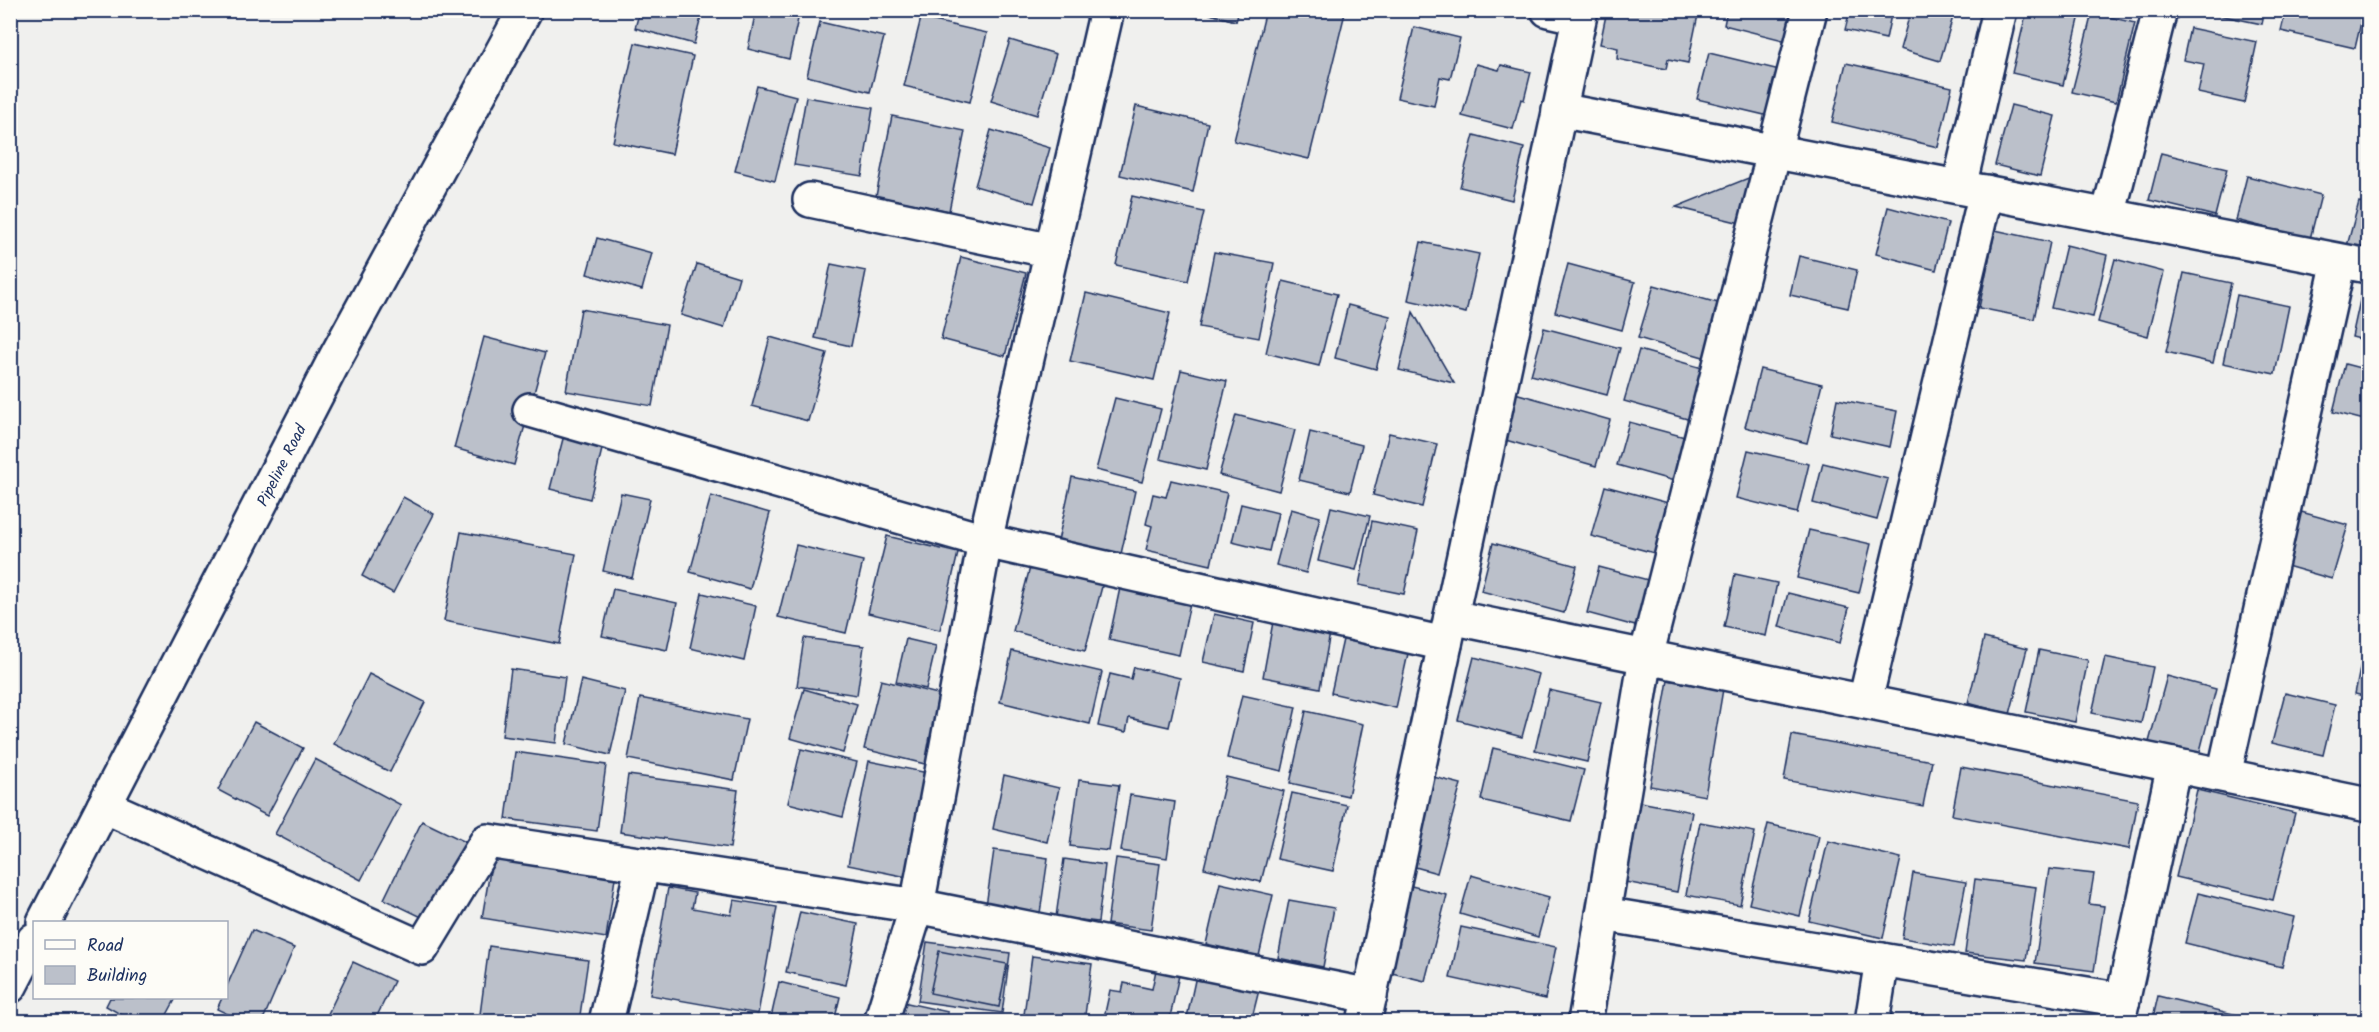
<svg xmlns="http://www.w3.org/2000/svg" width="2379" height="1032" font-family="Kalam,sans-serif">
<style>
.building{fill:#bbc0ca;stroke:#1b2f5e;stroke-width:1.5}
.lines{fill:none;stroke-linecap:round;stroke-linejoin:round}
.minor-casing{stroke:#1b2f5e;stroke-width:38}
.major-casing{stroke:#1b2f5e;stroke-width:38}
.minor{stroke:#fdfcf7;stroke-width:33}
.major{stroke:#fdfcf7;stroke-width:33}
.labels{text-anchor:middle;stroke-width:4.5;stroke-linejoin:round;paint-order:stroke}
.street-label{font-size:16px;fill:#1b2f5e;stroke:#fdfcf7}
</style>
<rect width="100%" height="100%" fill="#f0f0ee"/>
<filter id="ink" filterUnits="userSpaceOnUse"><feTurbulence type="fractalNoise" baseFrequency=".0167" numOctaves="2"/><feDisplacementMap in="SourceGraphic" scale="12" xChannelSelector="R" yChannelSelector="G"/><feConvolveMatrix kernelMatrix="1 2 1 2 8 2 1 2 1" color-interpolation-filters="sRGB"/></filter>
<g filter="url(#ink)">
<g class="building">
<path d="M640 10H703L694 44 635 28Z"/>
<path d="M756 10H800L789 59 748 49Z"/>
<path d="M1211 10H1239L1236 21 1210 14Z"/>
<path d="M1211 10H1239L1236 21 1210 14Z"/>
<path d="M1266 10H1334L1345 13 1309 159 1234 141Z"/>
<path d="M1607 10H1699L1688 63 1668 59 1666 69 1617 59 1618 48 1600 44Z"/>
<path d="M1727 10H1799L1791 42 1724 25Z"/>
<path d="M1850 10H1892L1886 39 1845 30Z"/>
<path d="M1911 10H1955L1940 61 1900 49Z"/>
<path d="M2027 10 2081 11 2063 85 2012 73Z"/>
<path d="M2194 10H2265L2262 24Z"/>
<path d="M2286 10H2364L2355 48 2281 31Z"/>
<path d="M2092 13 2135 23 2116 102 2072 92Z"/>
<path d="M921 18 987 33 970 102 904 86Z"/>
<path d="M820 22 884 37 870 92 807 76Z"/>
<path d="M1414 27 1460 38 1450 79 1440 77 1434 106 1397 98Z"/>
<path d="M2190 28 2257 42 2244 103 2198 93 2204 64 2183 60Z"/>
<path d="M1010 40 1056 54 1037 115 991 101Z"/>
<path d="M635 43 693 56 672 154 613 142Z"/>
<path d="M1709 53 1784 71 1773 117 1697 99Z"/>
<path d="M1846 63 1952 87 1938 147 1832 122Z"/>
<path d="M1476 64 1499 70 1501 65 1531 72 1524 100 1521 99 1513 129 1462 116Z"/>
<path d="M757 86 796 96 775 181 735 171Z"/>
<path d="M806 97 873 108 862 176 794 165Z"/>
<path d="M2011 105 2055 116 2040 176 1995 165Z"/>
<path d="M1136 106 1208 123 1193 192 1120 175Z"/>
<path d="M892 116 965 131 949 211 876 196Z"/>
<path d="M991 130 1050 148 1034 203 975 186Z"/>
<path d="M1474 135 1524 148 1512 200 1460 187Z"/>
<path d="M2161 153 2227 169 2215 216 2149 200Z"/>
<path d="M1766 171 1753 226 1676 207Z"/>
<path d="M2247 176 2321 195 2310 239 2236 220Z"/>
<path d="M1132 196 1204 212 1188 281 1116 265Z"/>
<path d="M2359 202 2368 204V251L2347 246Z"/>
<path d="M1888 207 1948 223 1936 270 1876 254Z"/>
<path d="M1995 230 2050 242 2034 319 1979 308Z"/>
<path d="M597 238 652 253 642 290 587 274Z"/>
<path d="M1421 242 1479 254 1466 313 1408 300Z"/>
<path d="M2066 245 2107 255 2093 317 2051 308Z"/>
<path d="M1214 252 1274 263 1259 338 1199 327Z"/>
<path d="M1799 256 1857 270 1848 308 1790 295Z"/>
<path d="M961 257 1026 273 1005 356 941 339Z"/>
<path d="M2115 259 2164 272 2148 336 2098 322Z"/>
<path d="M697 264 739 277 724 328 681 315Z"/>
<path d="M831 264 866 271 851 346 815 338Z"/>
<path d="M1568 264 1635 282 1622 330 1555 312Z"/>
<path d="M2184 273 2231 283 2213 363 2166 352Z"/>
<path d="M1283 281 1337 294 1319 366 1266 353Z"/>
<path d="M1654 285 1725 305 1710 359 1638 338Z"/>
<path d="M2362 291 2368 293V341L2352 337Z"/>
<path d="M1086 293 1170 313 1154 380 1070 361Z"/>
<path d="M2237 295 2289 306 2275 374 2223 363Z"/>
<path d="M1348 305 1390 316 1376 369 1335 358Z"/>
<path d="M581 309 667 325 652 406 566 391Z"/>
<path d="M1413 312 1454 383 1399 370Z"/>
<path d="M1544 328 1620 348 1607 395 1531 375Z"/>
<path d="M484 337 545 353 514 465 454 448Z"/>
<path d="M770 337 827 353 808 421 752 406Z"/>
<path d="M1639 350 1706 369 1691 420 1624 401Z"/>
<path d="M2345 364 2368 370V421L2333 412Z"/>
<path d="M1760 369 1822 384 1807 443 1745 427Z"/>
<path d="M1181 370 1227 381 1206 470 1160 459Z"/>
<path d="M1515 393 1610 420 1596 466 1502 439Z"/>
<path d="M1115 398 1161 409 1142 482 1096 470Z"/>
<path d="M1837 399 1897 411 1890 447 1830 434Z"/>
<path d="M1236 415 1295 430 1279 491 1219 475Z"/>
<path d="M1629 422 1696 440 1685 484 1617 465Z"/>
<path d="M565 431 604 441 590 499 550 489Z"/>
<path d="M1310 432 1362 445 1350 492 1299 480Z"/>
<path d="M1389 433 1437 444 1422 507 1373 495Z"/>
<path d="M1748 450 1809 464 1797 513 1736 498Z"/>
<path d="M1823 463 1888 479 1877 520 1813 503Z"/>
<path d="M1072 477 1135 491 1117 572 1054 559Z"/>
<path d="M1171 480 1227 493 1211 565 1146 550 1152 526 1146 524 1153 494 1166 497Z"/>
<path d="M1605 486 1687 508 1673 558 1591 536Z"/>
<path d="M621 493 650 499 632 578 603 571Z"/>
<path d="M711 496 770 513 750 589 690 572Z"/>
<path d="M403 497 434 514 393 593 362 576Z"/>
<path d="M1241 504 1278 513 1269 551 1232 542Z"/>
<path d="M1331 507 1370 516 1356 570 1318 561Z"/>
<path d="M1291 509 1320 517 1306 573 1276 565Z"/>
<path d="M2294 510 2348 525 2332 579 2280 564Z"/>
<path d="M1372 521 1418 531 1404 594 1359 585Z"/>
<path d="M1809 530 1871 544 1859 593 1797 578Z"/>
<path d="M461 532 576 554 559 644 444 621Z"/>
<path d="M887 536 958 553 940 630 868 613Z"/>
<path d="M1493 543 1577 566 1564 613 1481 591Z"/>
<path d="M796 545 863 561 846 633 778 617Z"/>
<path d="M1032 560 1104 579 1085 651 1013 631Z"/>
<path d="M1599 567 1663 584 1650 630 1587 613Z"/>
<path d="M1124 569 1194 584 1179 655 1109 640Z"/>
<path d="M1735 574 1777 583 1766 636 1724 627Z"/>
<path d="M613 589 677 603 667 650 602 636Z"/>
<path d="M702 593 756 606 744 661 690 648Z"/>
<path d="M1788 593 1849 608 1840 643 1779 627Z"/>
<path d="M1214 614 1254 623 1244 671 1203 662Z"/>
<path d="M1273 622 1330 633 1320 688 1263 677Z"/>
<path d="M1344 635 1409 649 1396 708 1331 693Z"/>
<path d="M804 638 864 646 857 695 797 686Z"/>
<path d="M1984 638 2027 649 2010 714 1968 703Z"/>
<path d="M2366 638 2368 639V697L2355 694Z"/>
<path d="M906 639 936 646 926 689 896 682Z"/>
<path d="M2039 650 2088 660 2075 722 2026 712Z"/>
<path d="M1012 651 1102 672 1090 724 1000 702Z"/>
<path d="M1474 657 1539 674 1522 737 1458 720Z"/>
<path d="M2105 657 2153 667 2141 723 2092 713Z"/>
<path d="M1134 667 1180 678 1169 727 1129 718 1126 732 1098 726 1110 674 1131 679Z"/>
<path d="M511 669 565 677 556 743 502 736Z"/>
<path d="M369 674 425 702 390 772 334 744Z"/>
<path d="M2167 676 2216 689 2199 755 2149 742Z"/>
<path d="M581 680 625 691 610 755 566 744Z"/>
<path d="M881 680 946 696 929 765 864 749Z"/>
<path d="M1668 680 1723 689 1705 796 1650 786Z"/>
<path d="M804 689 857 704 843 753 790 738Z"/>
<path d="M1549 690 1601 702 1587 762 1535 750Z"/>
<path d="M2285 693 2335 705 2323 755 2272 743Z"/>
<path d="M1242 695 1296 707 1282 771 1227 758Z"/>
<path d="M640 698 747 719 734 780 628 759Z"/>
<path d="M1306 711 1363 724 1348 796 1290 783Z"/>
<path d="M254 722 303 748 267 816 218 790Z"/>
<path d="M1792 735 1932 761 1923 806 1784 780Z"/>
<path d="M1493 748 1584 770 1571 821 1481 800Z"/>
<path d="M801 749 857 762 843 817 788 803Z"/>
<path d="M515 752 606 765 597 831 506 819Z"/>
<path d="M315 759 401 805 361 880 275 834Z"/>
<path d="M869 761 928 773 907 877 848 865Z"/>
<path d="M1961 767 2138 801 2129 849 1952 815Z"/>
<path d="M1414 772 1461 784 1437 873 1390 860Z"/>
<path d="M628 775 738 790 730 848 620 832Z"/>
<path d="M1004 775 1059 788 1047 842 993 829Z"/>
<path d="M1226 777 1284 791 1261 882 1204 868Z"/>
<path d="M1079 780 1119 785 1109 851 1070 846Z"/>
<path d="M2197 790 2295 813 2273 900 2176 877Z"/>
<path d="M1292 793 1347 805 1333 871 1277 859Z"/>
<path d="M1130 795 1175 802 1167 858 1121 851Z"/>
<path d="M1640 802 1692 812 1677 892 1625 882Z"/>
<path d="M422 821 470 844 432 922 384 899Z"/>
<path d="M1700 822 1755 832 1740 905 1686 895Z"/>
<path d="M1768 824 1819 836 1800 916 1749 904Z"/>
<path d="M1828 841 1901 858 1883 938 1809 921Z"/>
<path d="M994 850 1048 858 1039 920 985 913Z"/>
<path d="M1116 858 1160 864 1151 930 1107 924Z"/>
<path d="M492 859 615 878 606 938 482 918Z"/>
<path d="M1064 859 1105 865 1098 922 1056 917Z"/>
<path d="M2049 869 2094 874 2089 904 2104 906 2094 971 2035 963Z"/>
<path d="M1913 873 1966 882 1954 947 1902 938Z"/>
<path d="M1471 875 1549 897 1538 937 1460 914Z"/>
<path d="M1975 879 2036 887 2026 960 1965 953Z"/>
<path d="M1388 880 1447 895 1425 981 1367 967Z"/>
<path d="M1220 883 1273 895 1259 956 1206 944Z"/>
<path d="M668 888 695 893 692 908 731 915 734 900 777 907 758 1014 650 995Z"/>
<path d="M2198 893 2294 917 2282 967 2185 943Z"/>
<path d="M1289 900 1334 908 1323 967 1278 958Z"/>
<path d="M800 912 858 924 846 985 786 972Z"/>
<path d="M1461 927 1556 947 1545 999 1450 978Z"/>
<path d="M252 930 294 948 262 1022H244L217 1009 222 998H226V988Z"/>
<path d="M927 942 1010 953 1002 1013 918 1001Z"/>
<path d="M489 946 588 960 579 1022H479Z"/>
<path d="M939 951 1007 964 999 1007 930 993Z"/>
<path d="M1032 956 1092 964 1084 1022H1023Z"/>
<path d="M353 962 394 981 374 1022H324Z"/>
<path d="M1156 970 1179 975 1169 1022H1103L1110 990 1122 992 1124 983 1152 989Z"/>
<path d="M1197 971 1260 986 1251 1022H1186Z"/>
<path d="M779 982 840 997 834 1022H770Z"/>
<path d="M2158 996 2246 1017 2245 1022H2152Z"/>
<path d="M110 998H176L163 1022H134L106 1006Z"/>
<path d="M894 1000 948 1012 946 1022H889Z"/>
</g>
<g class="lines">
<g class="minor-casing">
<g id="minor">
<path d="M1548 10 1579 17"/>
<path d="M1559 110 2368 266"/>
<path d="M1959 187 2000 10"/>
<path d="M810 200 1052 251"/>
<path d="M2108 216 2160 10"/>
<path d="M530 410 985 541 1445 644"/>
<path d="M1451 617 2368 805"/>
<path d="M1865 701 1986 192"/>
<path d="M2224 775 2339 261"/>
<path d="M104 806 422 948 487 841 917 906 1370 996"/>
<path d="M1603 914 2123 1000"/>
<path d="M2118 1021 2174 765"/>
<path d="M606 1022 643 864"/>
<path d="M881 1022 917 906 985 541 1107 10"/>
<path d="M1364 1022 1581 10"/>
<path d="M1585 1022 1646 657 1810 10"/>
<path d="M1872 1022 1882 960"/>
</g>
</g>
<g class="major-casing">
<g id="major">
<path d="M44 922 336 357 525 10"/>
<path d="M10 986 34 940"/>
</g>
</g>
<use href="#minor" class="minor"/>
<use href="#major" class="major"/>
</g>
</g>
<g class="labels">
<g class="street-label">
<text transform="translate(281 465) rotate(-63)" y="6">Pipeline Road</text>
</g>
</g>
<rect width="2379" height="1032" fill="none" stroke="#fdfcf7" stroke-width="36"/>
<rect x="18" y="18" width="2343" height="996" fill="none" stroke="#1b2f5e" stroke-width="2" filter="url(#ink)"/>
<rect x="33" y="921" width="195" height="78" fill="#fdfcf7" stroke="#a3aaba" stroke-width="1.5"/>
<rect x="45" y="940" width="30" height="9" fill="#fdfcf7" stroke="#a3aaba" stroke-width="1.5"/>
<text x="87" y="951" font-size="18" fill="#1b2f5e">Road</text>
<rect x="45" y="966" width="30" height="18" fill="#bbc0ca" stroke="#a3aaba" stroke-width="1.5"/>
<text x="87" y="981" font-size="18" fill="#1b2f5e">Building</text>
</svg>
